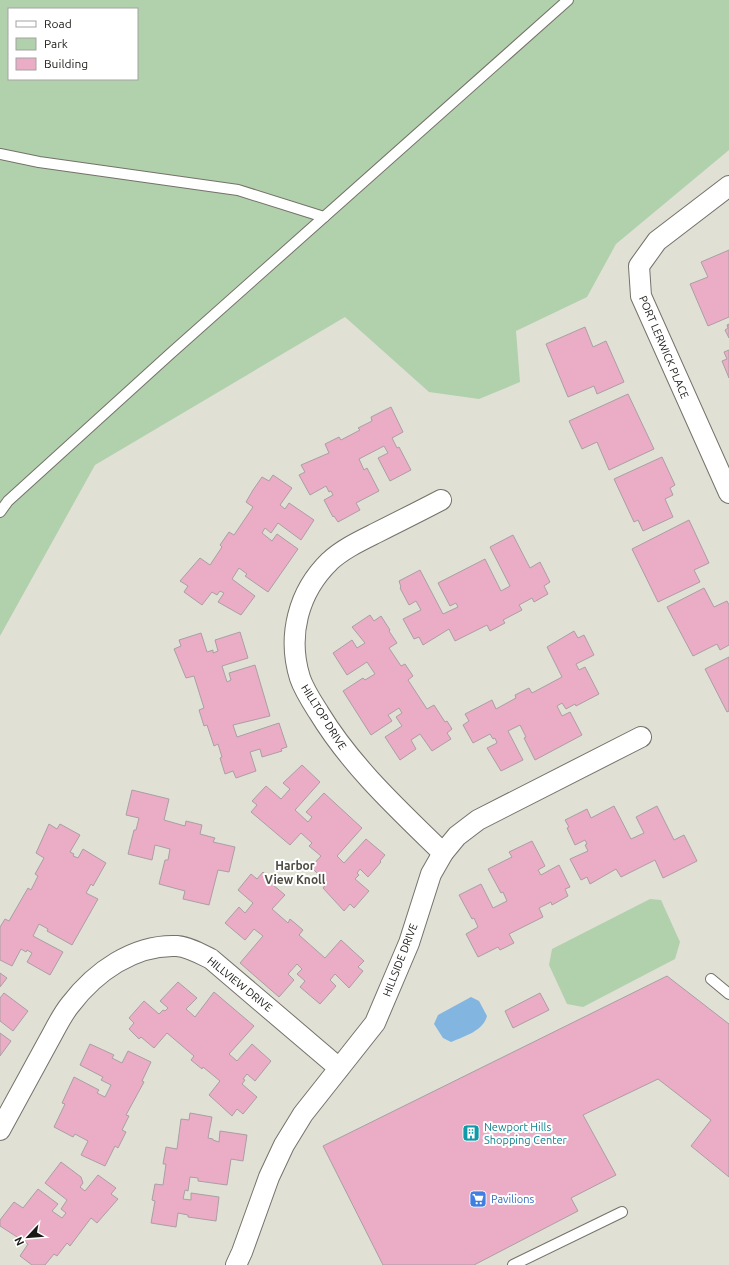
<svg xmlns="http://www.w3.org/2000/svg" width="729" height="1265" font-family="Ubuntu,sans-serif">
<style>
.green{fill:#b1d0ac;fill-rule:evenodd}
.water{fill:#82b5df}
.building{fill:#ebacc6;stroke:#aa9fa3}
.lines{fill:none;stroke-linecap:round;stroke-linejoin:round}
.service-casing{stroke:#747269;stroke-width:12}
.minor-casing{stroke:#747269;stroke-width:22}
.service{stroke:#fff;stroke-width:10}
.minor{stroke:#fff;stroke-width:20}
.labels{text-anchor:middle;stroke-width:4;stroke-linejoin:round;paint-order:stroke}
.street-label{font-size:11px;fill:#191915;stroke:#fff}
.culture-label{font-size:11px;fill:#0d838f;stroke:#fff;text-anchor:start}
.shop-label{font-size:11px;fill:#366cbe;stroke:#fff;text-anchor:start}
.neighbourhood-label{font-size:12px;font-weight:bold;fill:#4e4c43;stroke:#fff}
</style>
<rect width="100%" height="100%" fill="#e1e0d5"/>
<g class="green">
<path d="M0 0H729V150L616 244 587 297 516 331 520 382 479 399 429 392 345 317 95 465 0 636ZM9 9H137V79H9Z"/>
<path d="M650 899 661 900 680 942 675 959 583 1007 567 1004 549 965 552 949Z"/>
</g>
<path class="water" d="M471 997 479 1001 487 1016C483 1031 465 1036 451 1042L443 1038 434 1024 438 1015Z"/>
<g class="building">
<path d="M729 250V317L708 326 690 284 708 277 701 262Z"/>
<path d="M729 324V338L725 330 728 328 727 325Z"/>
<path d="M585 327 593 347 606 341 624 382 597 394 594 386 568 397 546 344Z"/>
<path d="M729 350V378L722 361 727 359 724 352Z"/>
<path d="M628 394 654 449 609 470 597 442 582 449 569 421Z"/>
<path d="M391 407 403 432 392 438 397 448 399 447 411 470 390 481 378 458 388 453 384 446 359 459 364 470 367 468 379 491 356 503 360 510 338 522 334 516 333 517 324 500 333 495 331 491 329 492 326 486 310 495 299 475 305 472 301 465 329 453 325 444 339 437 341 440 360 430 358 428 372 421 371 417Z"/>
<path d="M662 457 675 485 670 488 673 495 665 499 673 517 643 531 638 520 634 522 614 479Z"/>
<path d="M273 475 292 488 280 505 285 509 289 503 314 520 301 540 278 523 271 533 265 528 262 533 272 541 277 534 298 549 268 592 245 576 247 574 239 568 232 579 255 596 241 615 218 602 224 593 220 591 217 595 212 592 202 605 184 592 188 586 180 581 200 558 210 565 222 547 220 545 229 532 234 535 253 507 246 502 253 490 262 477 269 481Z"/>
<path d="M689 520 709 563 694 570 700 582 658 602 632 549Z"/>
<path d="M513 535 530 568 540 562 550 582 544 586 548 594 534 602 532 598 519 605 522 610 503 620 505 623 490 631 487 625 455 641 449 629 423 645 419 637 414 639 403 619 421 610 416 601 409 605 400 588 401 587 399 581 420 570 443 614 458 607 456 603 450 606 438 583 485 559 501 591 510 586 490 547Z"/>
<path d="M704 588 714 607 727 601 729 605V645L720 650 717 644 693 656 667 607Z"/>
<path d="M370 615 374 621 381 616 390 630 389 631 397 643 389 648 401 666 405 664 413 676 408 680 427 709 434 705 445 722 447 721 452 729 447 733 451 739 432 751 420 734 411 740 416 749 400 760 385 737 402 726 396 717 402 713 399 708 388 715 392 721 371 735 343 691 363 678 365 680 375 674 367 662 347 675 333 653 352 640 357 648 365 643 352 627Z"/>
<path d="M574 631 578 638 584 635 594 655 576 664 579 670 585 667 599 694 576 706 575 704 566 709 562 703 557 706 562 716 570 712 582 735 535 760 524 738 526 737 520 725 508 731 523 760 501 771 487 748 497 743 495 738 493 739 490 734 473 743 463 725 469 721 465 714 492 700 496 709 516 698 515 695 529 688 532 693 562 677 547 647Z"/>
<path d="M240 632 248 658 222 666 227 682 231 680 229 673 255 665 270 716 233 725 237 737 279 723 287 747 281 749 282 751 262 757 260 749 250 752 256 771 236 778 233 771 225 774 220 758 222 757 218 744 214 746 207 725 204 726 199 710 204 708 194 676 186 678 174 649 181 646 179 640 201 633 207 652 213 650V653L218 651 215 640Z"/>
<path d="M729 657V711L727 712 705 669Z"/>
<path d="M302 765 320 782 295 810 308 822 312 817 306 812 324 793 362 828 337 856 344 863 366 839 385 855 380 861 381 862 368 877 360 869 357 873 359 875 355 879 369 891 354 908 350 904 344 911 323 888 327 883 311 867 321 856 309 846 312 843 301 833 290 845 251 812 257 805 252 801 266 786 281 799 290 789 283 783Z"/>
<path d="M132 790 169 799 164 820 185 826 186 821 202 825 200 834 215 838 213 842 235 847 229 872 218 870 209 905 183 899 185 891 159 884 165 860H168L170 849 155 845 152 860 128 854 134 830H136L139 818 126 815Z"/>
<path d="M614 806 631 839 644 833 636 817 657 806 674 840 684 835 697 861 663 878 655 860 621 877 616 869 590 884 587 877 581 880 570 859 588 851 585 845 587 844 585 840 575 845 567 828 569 827 565 820 587 809 591 818Z"/>
<path d="M49 824 57 829 60 824 80 835 70 852 74 854 73 856 78 858 83 849 106 863 93 886 91 884 86 893 98 899 72 945 47 931 48 929 39 924 33 936 63 952 50 975 27 962 32 953 27 950 26 952 21 949 12 966 0 960V927L5 919 9 921 28 888 31 890 38 876 35 874 44 858 36 853Z"/>
<path d="M532 841 545 866 538 870 541 875 559 865 570 887 565 889 568 896 552 905 551 902 539 908 543 917 509 934 514 943 500 950 498 947 478 957 466 934 478 927 474 918 472 919 459 895 481 884 493 908 507 901 503 892 501 893 488 869 512 857 509 852Z"/>
<path d="M263 872 274 882 272 884 285 895 272 909 288 923 290 919 303 930 299 935 325 958 341 940 364 961 358 967 363 971 349 988 335 974 330 980 336 986 320 1004 300 987 305 981 297 974 302 969 297 964 288 974 294 980 279 997 240 963 263 936 254 929 245 940 225 923 239 907 245 913 253 903 238 890 251 874 257 879Z"/>
<path d="M0 973 7 978 0 987Z"/>
<path d="M667 976 729 1024V1177L691 1146 711 1120 658 1079 583 1115 616 1175 571 1198 578 1211 474 1265H383L323 1146Z"/>
<path d="M178 982 197 998 186 1009 195 1017 214 992 254 1026 229 1054 237 1061 252 1044 271 1061 255 1081 247 1074 243 1079 245 1080 242 1084 257 1097 243 1114 237 1109 232 1116 209 1095 220 1081 203 1067 202 1069 191 1060 194 1056 167 1033 154 1048 141 1037 139 1039 129 1029 134 1023 129 1018 144 1001 159 1014 163 1010 165 1011 168 1008 160 1001Z"/>
<path d="M4 993 28 1011 13 1031 0 1021V998Z"/>
<path d="M540 993 549 1010 513 1028 505 1011Z"/>
<path d="M0 1033 11 1041 0 1056Z"/>
<path d="M90 1044 114 1055 112 1058 122 1063 128 1051 151 1062 142 1081 144 1082 126 1115 129 1116 122 1130 126 1132 118 1148 115 1146 105 1166 81 1155 88 1141 75 1134 73 1137 54 1127 65 1104 62 1103 74 1077 99 1090 97 1093 105 1097 111 1085 101 1080 103 1077 80 1065Z"/>
<path d="M190 1113 212 1117 208 1138 213 1139V1140L219 1142 220 1131 247 1135 243 1161 231 1159 227 1185 198 1181V1178L190 1177 188 1191 185 1190 183 1199 191 1200V1193L219 1197 216 1221 188 1217V1215L178 1213 176 1227 151 1223 155 1201 152 1200 155 1184 163 1185 166 1164H163L166 1147 177 1149 181 1119 189 1120Z"/>
<path d="M61 1162 81 1177 83 1183 80 1187 85 1191 98 1175 116 1188 111 1194 118 1199 97 1223 91 1218 70 1246 67 1243 57 1256 54 1254 45 1265H32L20 1256 28 1244 0 1226V1220L14 1202 23 1208 38 1189 58 1204 52 1211 62 1218 66 1213 61 1209 67 1200 45 1183Z"/>
</g>
<g class="lines">
<g class="service-casing">
<g id="service">
<path d="M0 154 39 162 238 190 324 217"/>
<path d="M0 512 8 501 170 354 568 0"/>
<path d="M711 979 729 994"/>
<path d="M513 1265 622 1212"/>
</g>
</g>
<g class="minor-casing">
<g id="minor">
<path d="M729 186 657 241 639 266 641 296 729 493"/>
<path d="M441 500C420 511 398 522 376 533 360 541 343 549 330 561 298 592 287 636 300 678 304 690 312 702 319 713 352 767 398 809 443 853"/>
<path d="M0 1130C16 1101 32 1071 48 1042 55 1030 61 1016 70 1005 95 972 134 944 177 946 189 947 201 954 211 959L339 1068"/>
<path d="M236 1265 242 1252 269 1177 284 1145 303 1114 375 1023 409 943 431 874 443 853 457 836 478 820 641 737"/>
</g>
</g>
<use href="#service" class="service"/>
<use href="#minor" class="minor"/>
</g>
<defs>
<g id="building-square" transform="scale(0.9)"><rect x="-9" y="-9" width="18" height="18" rx="4" fill="#0f9aa8" stroke="#fff"/><path d="M-4-6H4V6H1V3H-1V6H-4ZM-2.5-4.3h1.7v1.8h-1.7ZM.8-4.3h1.7v1.8H.8ZM-2.5-1h1.7V.8h-1.7ZM.8-1h1.7V.8H.8Z" fill="#fff"/></g>
<g id="supermarket-square" transform="scale(0.9)"><rect x="-9" y="-9" width="18" height="18" rx="4" fill="#3f7fe0" stroke="#fff"/><path d="M-6-5.5h2.5l.6 2H6L4.5 2H-2.5L-4.4-4H-6ZM-1.5 3.2a1.3 1.3 0 1 0 .1 0ZM3 3.2a1.3 1.3 0 1 0 .1 0Z" fill="#fff"/></g>
</defs>
<g fill-rule="evenodd">
<use href="#building-square" x="471" y="1133"/>
<use href="#supermarket-square" x="478" y="1199"/>
</g>
<g class="labels">
<g class="street-label">
<text transform="translate(664 347) rotate(67)" y="4">PORT LERWICK PLACE</text>
<text transform="translate(324 717) rotate(58)" y="4">HILLTOP DRIVE</text>
<text transform="translate(400 960) rotate(-69)" y="4">HILLSIDE DRIVE</text>
<text transform="translate(240 984) rotate(39)" y="4">HILLVIEW DRIVE</text>
</g>
<g class="culture-label">
<text x="484" y="1131">Newport Hills<tspan x="484" dy="13">Shopping Center</tspan></text>
</g>
<g class="shop-label">
<text x="491" y="1203">Pavilions</text>
</g>
<g class="neighbourhood-label">
<text x="295" y="870">Harbor<tspan x="295" dy="14">View Knoll</tspan></text>
</g>
</g>
<rect x="8" y="8" width="130" height="72" fill="#ffffff" stroke="#a3a3a1"/>
<rect x="16" y="21" width="20" height="6" fill="#ffffff" stroke="#a3a3a1"/>
<text x="44" y="28" font-size="12" fill="#191915">Road</text>
<rect x="16" y="38" width="20" height="12" fill="#b1d0ac" stroke="#a3a3a1"/>
<text x="44" y="48" font-size="12" fill="#191915">Park</text>
<rect x="16" y="58" width="20" height="12" fill="#ebacc6" stroke="#a3a3a1"/>
<text x="44" y="68" font-size="12" fill="#191915">Building</text>
<g transform="translate(28 1237) rotate(244)" stroke="#ffffff" stroke-width="3" paint-order="stroke">
<path d="M0-3L7 15L0 10L-7 15Z" fill="#191915"/>
<text y="-6" font-size="11" font-weight="bold" text-anchor="middle" fill="#191915">N</text>
</g>
</svg>
